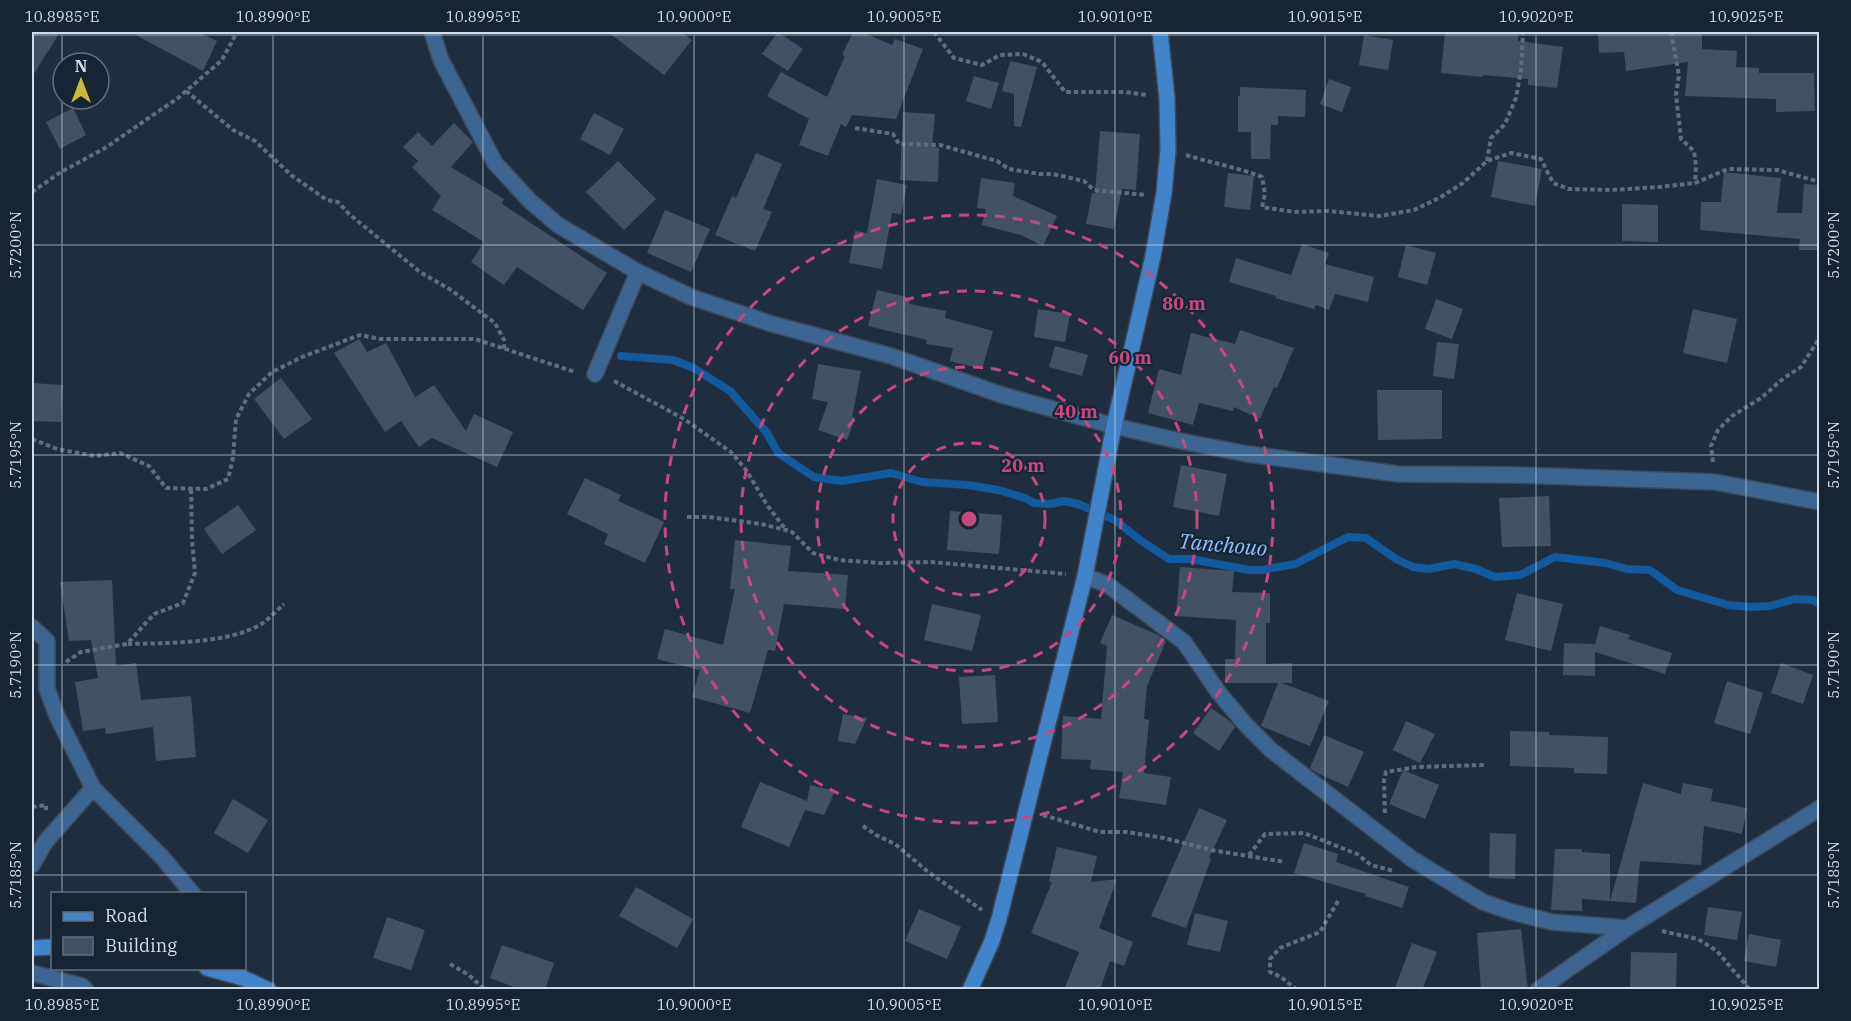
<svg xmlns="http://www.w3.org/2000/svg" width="1851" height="1021" font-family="'IBM Plex Serif',serif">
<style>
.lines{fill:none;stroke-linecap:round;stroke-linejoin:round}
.stream{stroke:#125a9e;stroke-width:8}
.building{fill:#425264}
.street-casing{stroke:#3c4a5a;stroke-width:18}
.secondary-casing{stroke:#3c4a5a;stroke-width:18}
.path{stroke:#606d7c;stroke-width:4;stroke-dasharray:4.5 3;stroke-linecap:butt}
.street{stroke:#3d6592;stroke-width:15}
.secondary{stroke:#4184ca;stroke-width:15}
.ticks{fill:none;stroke:#d3dde8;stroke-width:1.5;stroke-opacity:0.45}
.ring{fill:none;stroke:#c6497e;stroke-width:3;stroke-dasharray:10 8}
.labels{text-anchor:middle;stroke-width:4.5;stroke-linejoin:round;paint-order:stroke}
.water-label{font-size:21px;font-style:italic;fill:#92c3fb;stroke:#162434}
.centre{fill:#c6497e;stroke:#162434;stroke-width:3}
.ring-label{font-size:18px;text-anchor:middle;font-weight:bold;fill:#c6497e;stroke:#162434;stroke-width:4.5;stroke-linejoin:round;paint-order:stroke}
.neatline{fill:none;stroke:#d3dde8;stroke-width:2}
.ticks-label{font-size:15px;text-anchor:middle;fill:#d3dde8}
</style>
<rect width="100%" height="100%" fill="#1f2e3f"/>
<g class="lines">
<path class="stream" d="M621 356 673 360 694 368 730 391 767 433 778 453 814 477 842 481 891 473 922 482 968 485 998 490 1025 498 1034 503 1050 504 1064 501 1078 504 1115 520 1140 540 1169 559H1191L1249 570H1262L1295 564 1348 537 1366 538 1396 559 1413 567 1429 569 1454 564 1476 569 1495 577 1520 575 1555 557 1606 563 1627 569 1650 570 1677 590 1728 605 1752 607 1770 606 1795 599 1813 600 1820 604"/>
</g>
<g class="building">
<path d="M32 32H60L32 77Z"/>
<path d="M130 32H198L217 41 203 71Z"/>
<path d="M608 32H682L692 40 664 75Z"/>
<path d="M778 32 803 49 788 71 762 54Z"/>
<path d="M853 32H862L892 45 895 39 923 49 896 119 852 115 846 127 841 124 828 156 799 145 809 119 767 96 781 72 827 97 845 56 842 55Z"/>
<path d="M1445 32H1519L1518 41 1563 47 1557 88 1528 85V79L1483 75V77L1441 73Z"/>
<path d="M1598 32H1702V49L1737 51 1736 67 1759 68V73H1814L1815 111 1776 112V99L1685 96 1688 62 1626 71 1624 52 1599 53Z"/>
<path d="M1364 35 1393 40 1388 70 1359 65Z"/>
<path d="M1010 61 1037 67 1021 127 1014 126V94L1002 91Z"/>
<path d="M974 76 999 83 991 109 966 101Z"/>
<path d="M1329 79 1351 87 1342 112 1320 104Z"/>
<path d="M1240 87 1306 90 1305 117 1278 116V125H1271L1270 159H1251V132H1238V96H1240Z"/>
<path d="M73 108 86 135 60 149 46 122Z"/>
<path d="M903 112 935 114 932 147 939 148 938 182 900 180Z"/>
<path d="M594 113 624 129 610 155 580 139Z"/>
<path d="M454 123 473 142 451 167 504 199 502 204 607 273 583 310 517 267 504 285 471 262 484 242 432 210 441 196 412 167 418 161 403 147 418 132 432 146Z"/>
<path d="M1100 131 1140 134 1136 190 1122 189 1114 229 1086 224 1092 193H1095Z"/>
<path d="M756 153 782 164 763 209 772 212 755 251 715 235 732 196 736 198Z"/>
<path d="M618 161 656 199 624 230 586 192Z"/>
<path d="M1498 161 1542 169 1535 206 1491 197Z"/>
<path d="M1724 172 1781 178 1777 213H1802L1804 184 1820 185V250H1799L1800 239 1700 230 1701 202H1721Z"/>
<path d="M1228 173 1254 176 1250 210 1224 207Z"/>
<path d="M981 178 1015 183 1013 196 1057 216 1043 246 1021 235 982 225 986 209 977 208Z"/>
<path d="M877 179 907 185 901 214 892 213 882 269 849 263 855 231 867 233Z"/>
<path d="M1622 204 1658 205V242L1622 241Z"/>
<path d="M665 210 710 229 691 272 647 253Z"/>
<path d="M1302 244 1329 253 1325 264 1374 277 1368 302 1335 294 1329 310 1316 305 1314 309 1275 298 1276 296 1229 282 1236 258 1291 275Z"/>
<path d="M1406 245 1436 253 1427 285 1398 277Z"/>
<path d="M877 290 911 298 909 304 946 311 945 318 993 331 982 369 950 361 953 348 926 344 927 340 868 326Z"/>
<path d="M1436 299 1463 309 1452 339 1425 329Z"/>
<path d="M1038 309 1070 314 1065 342 1034 337Z"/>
<path d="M1693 309 1737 319 1727 363 1683 353Z"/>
<path d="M1240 330 1294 348 1277 388 1274 387 1260 419 1234 407 1233 411 1199 403 1193 425 1148 413 1159 369 1181 375 1191 333 1235 344Z"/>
<path d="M359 339 367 352 386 343 415 397 434 385 466 431 474 414 513 432 497 467 432 438 419 447 401 421 385 432 334 353Z"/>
<path d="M1437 342 1459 344 1454 379 1433 376Z"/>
<path d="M1055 346 1088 355 1082 376 1049 367Z"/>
<path d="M818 364 861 371 852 417 855 418 847 440 818 430 828 402 812 399Z"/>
<path d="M281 378 312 419 284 439 254 399Z"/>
<path d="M32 383 63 385 61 422 32 421Z"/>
<path d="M1377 390H1442V439L1378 440Z"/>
<path d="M1181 465 1227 474 1219 516 1173 507Z"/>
<path d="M585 478 621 495 618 501 664 522 645 563 604 544 608 534 567 514Z"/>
<path d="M1549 496 1551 546 1502 547 1499 498Z"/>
<path d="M238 505 256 530 222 554 204 529Z"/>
<path d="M950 511 1002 515 999 554 947 550Z"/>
<path d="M735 540 791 546 788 571 848 575 845 609 784 604 775 651 768 650 750 713 692 697 700 670 657 659 665 629 723 645 735 589H730Z"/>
<path d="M1180 567 1234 571 1232 592 1270 593V623H1266V664L1292 663V683H1282L1329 701 1310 746 1261 726 1278 683H1225V659H1235L1236 620 1176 616Z"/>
<path d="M112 580 116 666 136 663 141 700 191 696 196 757 156 761 153 727 106 734 105 728 83 731 75 682 98 678 91 640 69 641 60 582Z"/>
<path d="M1517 593 1563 604 1551 651 1505 640Z"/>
<path d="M932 604 981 615 972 651 924 640Z"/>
<path d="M1112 615 1158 635 1166 641 1147 686 1144 719 1149 720 1144 773 1171 777 1166 805 1119 798 1123 772 1090 769 1091 760 1061 759 1063 716 1101 719 1107 646 1100 643Z"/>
<path d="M1600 626 1630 635 1628 639 1672 653 1665 674 1595 652V676L1563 675 1564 643 1595 644Z"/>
<path d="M1781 663 1813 675 1803 704 1771 693Z"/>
<path d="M995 675 998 722 962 724 959 677Z"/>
<path d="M1727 681 1763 693 1750 734 1714 723Z"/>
<path d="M1211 708 1231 722 1235 727 1219 751 1193 733Z"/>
<path d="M843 714 867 718 855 744 838 741Z"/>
<path d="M1406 721 1435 734 1420 763 1393 750Z"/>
<path d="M1510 731 1549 732V735L1608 737 1607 774 1574 773V768L1510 766Z"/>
<path d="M1324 735 1364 752 1348 787 1317 773 1310 768Z"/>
<path d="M1403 770 1439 785 1425 819 1389 804Z"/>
<path d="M760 782 807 801 810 785 835 791 824 815 805 810 789 847 741 827Z"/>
<path d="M1643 783 1681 794 1683 783 1713 789 1711 801 1747 808 1742 834 1704 826 1701 865 1640 861 1636 903 1610 901Z"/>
<path d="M233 799 268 820 248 853 214 833Z"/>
<path d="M1199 808 1227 820 1209 858 1211 859 1186 928 1151 916Z"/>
<path d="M1490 833 1516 834 1515 879 1489 878Z"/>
<path d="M1304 843 1338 854 1336 862 1409 887 1402 908 1365 896 1366 894 1294 873Z"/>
<path d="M1057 847 1097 856 1091 882 1117 879 1099 928 1133 942 1124 966 1110 961 1100 990H1064L1079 952 1031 933 1052 882 1049 881Z"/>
<path d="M1555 849H1582V852L1610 854V901L1582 899V911L1551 910Z"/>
<path d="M636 887 693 919 677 948 619 916Z"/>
<path d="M1708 907 1742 912 1737 940 1704 935Z"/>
<path d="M919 909 961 927 947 959 905 941Z"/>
<path d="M1195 913 1228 921 1220 952 1187 945Z"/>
<path d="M387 917 425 930 411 970 373 958Z"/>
<path d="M1521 929 1528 990H1481L1477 933Z"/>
<path d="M1749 934 1781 940 1776 967 1744 961Z"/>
<path d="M1412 943 1437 952 1422 990H1394Z"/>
<path d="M502 945 554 963 545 990H522L490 978Z"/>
<path d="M1631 952 1677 953 1676 990H1630Z"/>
</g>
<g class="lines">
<g class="street-casing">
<g id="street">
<path d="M432 32 441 60 495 163 530 201 558 225 638 272 691 297 772 324 891 356 1002 395 1114 426 1175 440 1248 454 1398 474 1516 475 1715 482 1820 502"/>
<path d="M595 374 638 272"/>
<path d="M1085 576 1108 585 1184 642 1219 693 1246 725 1271 750 1412 859 1483 902 1512 912 1552 922 1627 928"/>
<path d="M32 627 47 641V689L57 716 93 788 46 841 32 865"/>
<path d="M93 788 161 856 193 894"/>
<path d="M32 973 82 986 86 990"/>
<path d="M1538 990 1627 928 1820 808"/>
</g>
</g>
<g class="secondary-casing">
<g id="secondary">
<path d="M32 948 52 947"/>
<path d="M207 968 243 978 269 990"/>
<path d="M970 990 992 941 999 919 1085 576 1114 426 1153 256 1164 193 1168 150 1167 98 1160 32"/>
</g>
</g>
<g class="path">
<path d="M934 32 954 58 982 65 1000 55 1023 54 1042 62 1065 92H1124L1148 95"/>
<path d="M1671 32 1679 75 1676 95 1681 139 1694 151 1696 166 1695 183"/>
<path d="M186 91 233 130 255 141 291 175 327 200 338 202 349 214 420 272 451 290 495 323 504 340V349"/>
<path d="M855 128 893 134 899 144 940 145 997 161 1009 169 1040 174H1053L1084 181 1094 190 1146 195"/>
<path d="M1186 155C1211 163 1237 167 1262 177L1265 194 1262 207 1294 212 1328 211 1380 216 1414 210 1441 197 1463 183 1487 161 1511 153 1541 159 1553 183 1569 189 1611 190 1659 187 1695 183 1728 169 1777 170 1820 182"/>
<path d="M1487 161 1491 138 1505 124 1516 98 1521 69 1523 32"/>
<path d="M32 192 61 172 105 148 178 98 222 60 237 32"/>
<path d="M614 381 684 419 731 452 746 470 767 505 786 530"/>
<path d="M32 439 57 449 95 456 120 453 149 466 166 488 206 489 228 479 233 458 236 419 249 394 272 372 302 357 360 335 380 339H475L575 372"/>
<path d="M1713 462 1711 446 1718 430 1732 416 1761 398 1784 378 1801 367 1820 337"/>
<path d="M687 517H709L761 524 786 530 792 532 813 553 839 560 880 563 931 562 1066 574"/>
<path d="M128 644C166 643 231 644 263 623 270 618 277 610 284 604"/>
<path d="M66 662 81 652 127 644 154 614 183 603 195 573 192 540 191 489"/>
<path d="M32 807 46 805V811"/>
<path d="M1385 813 1384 780 1386 772 1416 767 1484 765"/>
<path d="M1043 815 1100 832H1127L1164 838 1211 850 1285 862"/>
<path d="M863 826 876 835 895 844 927 871 982 910"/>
<path d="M1249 855 1265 834 1304 833 1357 854 1371 865 1394 871"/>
<path d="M1662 931 1698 939 1717 951 1750 990"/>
<path d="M450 964 469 975 485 990"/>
<path d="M1297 990 1281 977 1270 972V959L1280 948 1320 932 1338 901"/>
</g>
<use href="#street" class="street"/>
<use href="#secondary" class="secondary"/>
</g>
<path class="ticks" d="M62 32V894M273 32V990M483 32V990M694 32V990M904 32V990M1115 32V990M1325 32V990M1536 32V990M1746 32V990M32 35H1820M32 245H1820M32 455H1820M32 665H1820M32 875H1820M62 968V990"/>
<g class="ring">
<circle cx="969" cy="519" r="76"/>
<circle cx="969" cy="519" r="152"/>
<circle cx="969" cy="519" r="228"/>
<circle cx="969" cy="519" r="304"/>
</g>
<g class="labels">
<g class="water-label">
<text transform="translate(1223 545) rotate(5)" y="7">Tanchouo</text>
</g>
</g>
<circle cx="969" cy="519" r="9" class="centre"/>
<g class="ring-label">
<text x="1184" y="310">80 m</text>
<text x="1130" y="364">60 m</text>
<text x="1076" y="418">40 m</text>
<text x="1023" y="472">20 m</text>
</g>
<rect width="1851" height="1021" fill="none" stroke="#162434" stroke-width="66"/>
<rect x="51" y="892" width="195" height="78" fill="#162434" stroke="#626e7c" stroke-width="1.5"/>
<rect x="63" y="912" width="30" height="9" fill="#4184ca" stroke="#626e7c" stroke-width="1.5"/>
<text x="105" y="922" font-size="18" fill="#d3dde8">Road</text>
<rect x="63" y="937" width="30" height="18" fill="#425264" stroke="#626e7c" stroke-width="1.5"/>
<text x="105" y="952" font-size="18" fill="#d3dde8">Building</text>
<g transform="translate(81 81)"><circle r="28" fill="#162434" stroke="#626e7c" stroke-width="1.5"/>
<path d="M0-4.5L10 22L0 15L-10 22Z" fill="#caba3a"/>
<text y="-9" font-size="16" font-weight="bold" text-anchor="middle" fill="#d3dde8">N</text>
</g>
<rect x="33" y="33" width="1785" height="955" class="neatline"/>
<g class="ticks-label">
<text x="62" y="22">10.8985°E</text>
<text x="273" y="22">10.8990°E</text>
<text x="483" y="22">10.8995°E</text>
<text x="694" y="22">10.9000°E</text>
<text x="904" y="22">10.9005°E</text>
<text x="1115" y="22">10.9010°E</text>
<text x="1325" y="22">10.9015°E</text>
<text x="1536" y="22">10.9020°E</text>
<text x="1746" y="22">10.9025°E</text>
<text transform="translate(16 245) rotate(-90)" y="5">5.7200°N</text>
<text transform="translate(1834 245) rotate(-90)" y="5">5.7200°N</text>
<text transform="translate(16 455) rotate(-90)" y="5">5.7195°N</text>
<text transform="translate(1834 455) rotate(-90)" y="5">5.7195°N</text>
<text transform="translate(16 665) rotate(-90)" y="5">5.7190°N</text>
<text transform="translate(1834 665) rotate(-90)" y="5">5.7190°N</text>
<text transform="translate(16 875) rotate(-90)" y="5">5.7185°N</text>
<text transform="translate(1834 875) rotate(-90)" y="5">5.7185°N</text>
<text x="62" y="1010">10.8985°E</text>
<text x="273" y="1010">10.8990°E</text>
<text x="483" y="1010">10.8995°E</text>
<text x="694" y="1010">10.9000°E</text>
<text x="904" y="1010">10.9005°E</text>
<text x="1115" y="1010">10.9010°E</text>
<text x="1325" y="1010">10.9015°E</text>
<text x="1536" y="1010">10.9020°E</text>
<text x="1746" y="1010">10.9025°E</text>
</g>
</svg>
